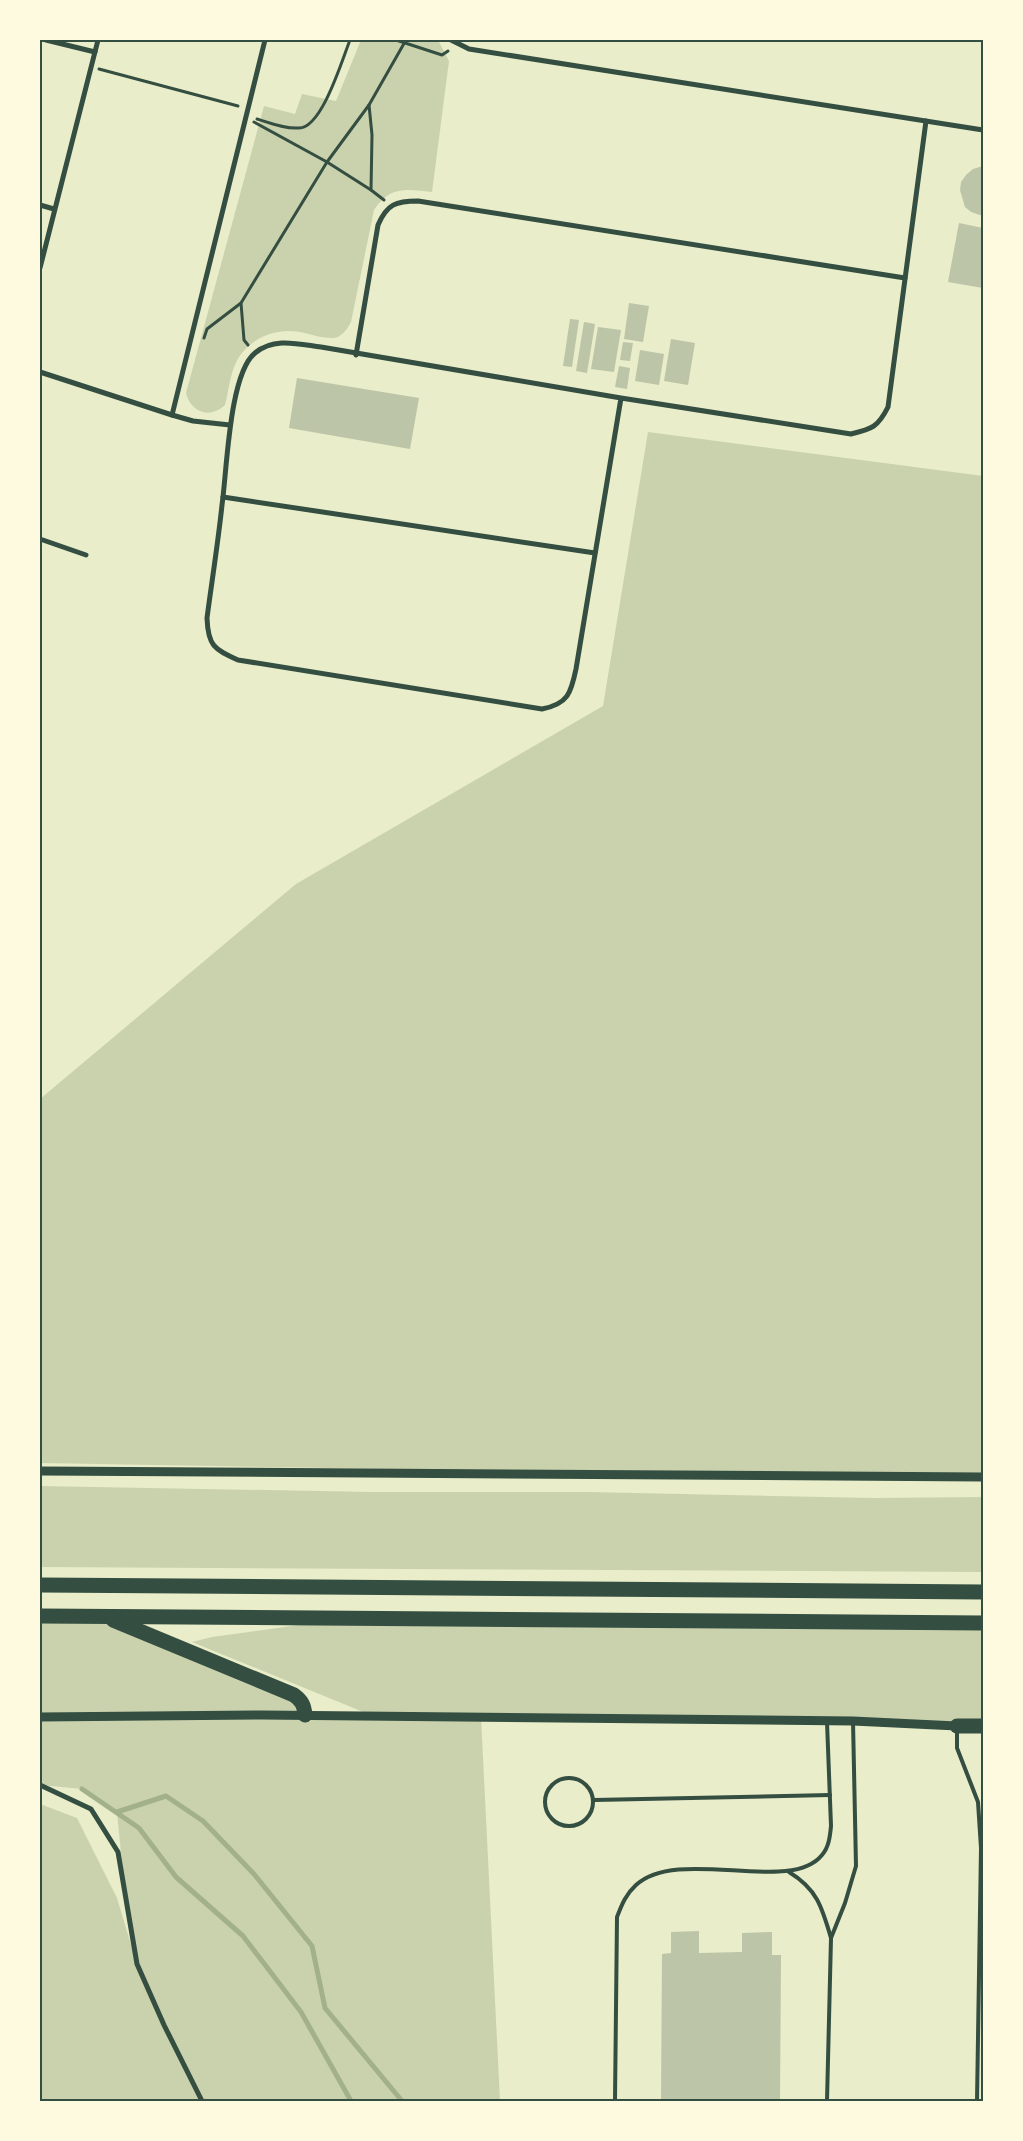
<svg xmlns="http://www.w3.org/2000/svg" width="1023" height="2141" font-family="'DejaVu Sans',sans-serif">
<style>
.green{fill:#cad2ad}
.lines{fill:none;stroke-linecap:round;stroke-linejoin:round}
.stream{stroke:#a3b18a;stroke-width:5}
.building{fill:#bcc5a7}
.path{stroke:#344e41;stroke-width:3}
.service{stroke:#344e41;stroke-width:4}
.minor{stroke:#344e41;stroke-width:5}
.tertiary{stroke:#344e41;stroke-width:9}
.motorway{stroke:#344e41;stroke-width:15}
.neatline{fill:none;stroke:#344e41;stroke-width:2}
</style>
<rect width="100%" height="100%" fill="#e9edc9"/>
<g class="green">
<path d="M361 40H438L449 61 432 192C405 189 390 186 374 210L351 322C347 330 340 339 331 338 321 338 310 334 300 332 277 328 252 337 239 357 230 371 229 390 225 405 210 419 191 413 186 393L264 106 295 114 302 94 336 101Z"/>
<path d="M648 432 983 476V1479L40 1463V1099L296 884 603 706Z"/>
<path d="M40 1486 372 1492H588L873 1498 983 1497V1572L40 1567Z"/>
<path d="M40 1616 105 1617 294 1695 305 1715 40 1717Z"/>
<path d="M350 1618 983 1623V1726L481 1717 500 2101H40V1804L77 1818 117 1898 135 1958 125 1893 117 1813 82 1789 40 1785V1718L373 1716 192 1642 212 1637Z"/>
</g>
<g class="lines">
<g class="stream">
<path d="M82 1789 139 1828 176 1877 243 1936 301 2012 351 2101"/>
<path d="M117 1812 166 1796 203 1821 254 1874 312 1946 325 2008 402 2101"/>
</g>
</g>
<g class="building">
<path d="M983 166V216L971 212 965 207 960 190 961 182 966 175 973 169Z"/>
<path d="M959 223 983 228V288L948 282Z"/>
<path d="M629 303 649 306 643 342 624 339Z"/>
<path d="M570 319 579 320 572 367 563 366Z"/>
<path d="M584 322 595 324 587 373 576 371Z"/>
<path d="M598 327 621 330 614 372 591 369Z"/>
<path d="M671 339 695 343 688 385 664 381Z"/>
<path d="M623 342 633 343 630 361 620 360Z"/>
<path d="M640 350 664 354 659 385 635 381Z"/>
<path d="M619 366 630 368 627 389 615 387Z"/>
<path d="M297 378 419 398 410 449 289 428Z"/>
<path d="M699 1931V1953L742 1952V1933L772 1932V1955H781L780 2101H661L662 1954 671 1953V1932Z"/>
</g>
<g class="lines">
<g class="path">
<path d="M396 40 442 55 448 51"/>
<path d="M99 69 238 106"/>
<path d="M369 105 372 135 371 190 384 200"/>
<path d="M257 119C270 123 285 129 299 128 322 128 342 60 350 40"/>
<path d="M254 122 327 162 371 190"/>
<path d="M241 303 244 340 248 345"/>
<path d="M204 338 207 329 241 303 327 162 369 105 406 40"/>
</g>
<g class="service">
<path d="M957 1730V1748L978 1802 981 1848 977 2101"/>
<circle cx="569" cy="1802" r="24"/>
<path d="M594 1800 830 1795"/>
<path d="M789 1872C817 1889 822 1907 831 1938"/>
<path d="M615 2101 617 1917C622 1904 626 1894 636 1885 679 1846 790 1895 822 1855 829 1847 830 1836 831 1826L827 1722"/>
<path d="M827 2101 831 1938 845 1903 856 1866 853 1721"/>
</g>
<g class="minor">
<path d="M46 40 95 52"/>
<path d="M451 40 469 49 983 130"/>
<path d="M40 205 54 209"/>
<path d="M40 268 98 40"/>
<path d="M356 355 378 225C387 204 396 201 418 201L905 278"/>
<path d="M40 372 172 415 193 421 230 425"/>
<path d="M621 398 576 669C571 693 568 704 542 709L238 660C214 649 208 646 207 618 212 580 218 543 222 505 227 471 229 374 255 353 274 337 298 344 321 347L621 398 851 434C872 429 878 427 888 407L926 121"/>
<path d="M172 415 265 40"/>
<path d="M223 497 595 553"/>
<path d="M40 539 86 555"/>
<path d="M40 1785 91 1809 118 1852 137 1964 164 2025 202 2101"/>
</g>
<g class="tertiary">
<path d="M40 1471 983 1477"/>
<path d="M40 1717 262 1715 853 1721 957 1726"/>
</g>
<g class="motorway">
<path d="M40 1585 983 1592"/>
<path d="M40 1616 983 1623"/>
<path d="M113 1620 294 1695C302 1701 304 1705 305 1715"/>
<path d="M957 1726H983"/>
</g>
</g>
<rect width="1023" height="2141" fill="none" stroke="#fefae0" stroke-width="82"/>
<rect x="41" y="41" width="941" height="2059" class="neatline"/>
</svg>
